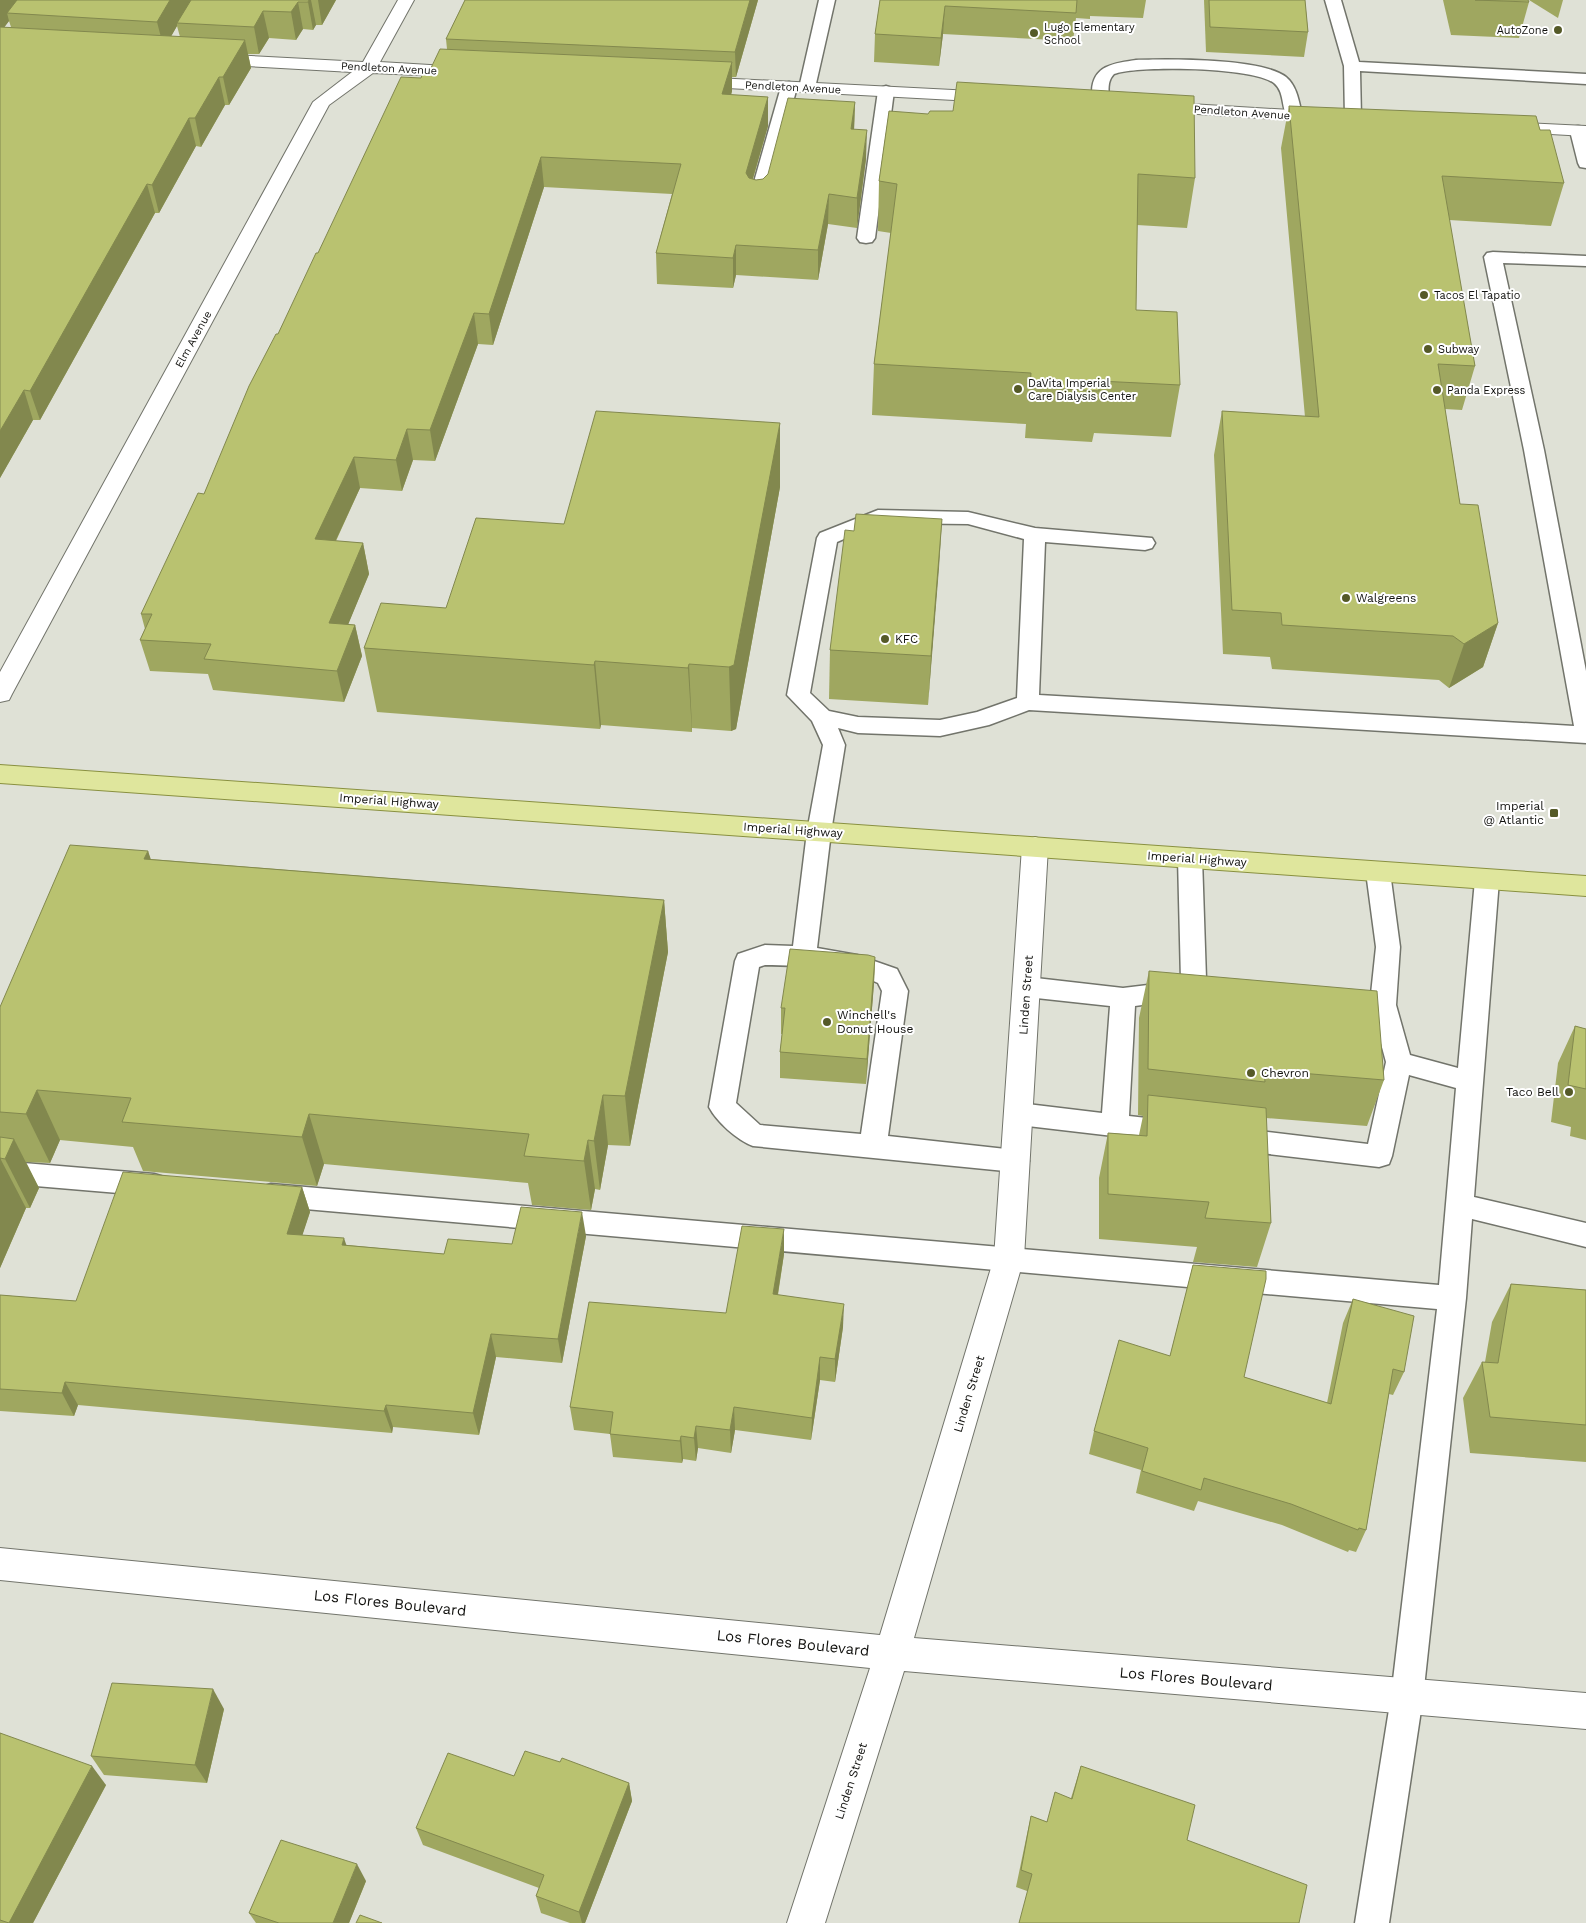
<svg xmlns="http://www.w3.org/2000/svg" width="1586" height="1923" font-family="'Work Sans',sans-serif">
<style>
.lines{fill:none;stroke-linecap:round;stroke-linejoin:round}
.lane-casing{stroke:#72746b;stroke-width:3}
.street-casing{stroke:#72746b;stroke-width:2}
.primary-casing{stroke:#899040;stroke-width:2}
.lane{fill:#fff;fill-rule:evenodd}
.street{fill:#fff;fill-rule:evenodd}
.primary{fill:#dfe69d;fill-rule:evenodd}
.wall{fill:#9fa760;fill-rule:evenodd}
.shaded-wall{fill:#82884e}
.building{fill:#b9c270;stroke:#82884e}
.poi-dot{fill:#555a28;stroke:#fff;stroke-width:2}
.labels{text-anchor:middle;stroke-width:4;stroke-linejoin:round;paint-order:stroke}
.far-poi-label{font-size:11px;fill:#11110e;stroke:#fff;text-anchor:start}
.far-street-label{font-size:11px;fill:#11110e;stroke:#fff}
.poi-label{font-size:12px;fill:#11110e;stroke:#fff;text-anchor:start}
.street-label{font-size:12px;fill:#11110e;stroke:#fff}
.near-street-label{font-size:15px;fill:#11110e;stroke:#fff}
</style>
<rect width="100%" height="100%" fill="#dfe1d6"/>
<g class="lines">
<g class="lane-casing">
<g id="lane">
<path d="M819 0H835L815 88 813 91H801L799 88Z"/>
<path d="M1325 0H1341L1359 62 1586 74V84L1360 71 1361 118 1359 121H1347L1345 118 1344 66Z"/>
<path d="M1136 60C1168 59 1262 58 1286 77 1297 86 1299 102 1302 115L1300 118H1288C1281 108 1285 92 1274 83 1253 67 1139 65 1114 74 1104 84 1112 97 1106 106H1094C1091 102 1092 97 1092 91 1093 65 1115 63 1136 60Z"/>
<path d="M789 82 795 84 797 87 766 203 763 207 757 208 751 207 748 203 781 87 783 84Z"/>
<path d="M886 86 892 88 894 91 875 238 872 242 866 243 860 242 857 238 878 91 880 88Z"/>
<path d="M1578 126 1584 127 1586 131V168L1580 167 1578 163 1570 131 1572 127Z"/>
<path d="M1493 252 1586 256V266L1503 263 1544 450 1586 671V743L1029 710 989 725 940 736 858 733 838 728 845 745 831 832 817 948 857 955 897 969 908 991 888 1136 1015 1150 1025 1153 1029 1161 1025 1169 1015 1172 753 1146C737 1140 717 1122 709 1107L735 961 738 954 765 945 793 946 807 832 823 745 812 721 787 695 817 538 820 533 878 510 968 512 1035 528 1152 538 1155 543 1152 548 1145 550 1045 542 1039 695 1574 726 1524 450 1484 257 1487 253ZM881 523 968 524 1024 539 1017 698 977 712 940 720 858 717 829 711 810 693 837 542ZM765 965C804 966 843 966 878 983L882 991 861 1134 760 1125 736 1103 759 967Z"/>
<path d="M1190 849 1198 852 1202 858 1206 979 1223 983 1227 990 1223 997 1214 1000 1188 996 1178 1000 1135 1006 1129 1116 1173 1121 1182 1124 1186 1132 1182 1140 1173 1143 1019 1125 1010 1122 1006 1114 1010 1106 1019 1103 1102 1113 1110 1006 1027 997 1018 994 1014 987 1018 980 1027 977 1123 988 1181 981 1178 858 1182 852Z"/>
<path d="M1378 863 1387 866 1390 872 1400 947 1396 1005 1410 1055 1458 1068 1475 880 1478 874 1487 871 1496 874 1499 880 1474 1197 1586 1223V1247L1472 1219 1466 1298 1423 1697 1389 1923H1355L1391 1697 1437 1309 271 1206 261 1203 257 1195 261 1187 271 1184 1439 1285 1456 1088 1409 1075 1392 1156 1389 1164 1379 1167 1235 1150 1226 1147 1222 1139 1226 1131 1235 1128 1368 1144 1386 1062 1373 1014 1344 1012 1335 1009 1331 1002 1335 995 1344 992 1371 994 1376 947 1366 872 1369 866Z"/>
<path d="M0 1161 154 1174 164 1177 168 1185 164 1193 154 1196 0 1183Z"/>
</g>
</g>
<g class="street-casing">
<g id="street">
<path d="M398 0H414L380 62 463 67 469 68 472 72 469 76 463 77 373 73 329 105 12 694 9 700 0 702V672L313 102 352 72 211 64 205 63 202 59 205 55 211 54 363 62Z"/>
<path d="M696 77 992 92 998 93 1001 97 998 101 992 102 690 86 687 82 690 78Z"/>
<path d="M1157 102 1324 112 1330 113 1333 117 1330 121 1324 122 1151 111 1148 107 1151 103Z"/>
<path d="M1502 122 1586 126V136L1496 131 1493 127 1496 123Z"/>
<path d="M1035 837 1044 840 1048 847 1024 1258 914 1638 1586 1693V1729L904 1671 825 1923H787L870 1668 0 1580V1548L880 1635 994 1258 1022 847 1026 840Z"/>
</g>
</g>
<g class="primary-casing">
<path id="primary" d="M0 765 1586 876V896L0 783Z"/>
</g>
<use href="#lane" class="lane"/>
<use href="#street" class="street"/>
<use href="#primary" class="primary"/>
</g>
<g class="wall">
<path d="M0 0H336L322 25H316L313 30 303 29 296 40 269 38 259 54H248L251 68 229 105H225L201 147 196 146 159 213H155L40 420H33L0 478ZM9 21 11 27H4ZM177 26 180 37 171 36Z"/>
<path d="M465 0H758L736 77H732V91L731 95 768 97V126L753 179 756 180 763 179 855 102 854 129 866 159 857 228 828 224 818 280 736 275 733 288 657 284 656 253 672 194 544 187 493 345 478 344 435 461 413 460 402 491 360 488 336 541 363 543 369 574 348 624 355 625 362 656 344 702 213 690 208 674 150 671 140 640 145 629 141 614 204 494 278 334 318 253 421 78 430 70 447 49 446 39Z"/>
<path d="M880 0H1146L1143 18 1090 16V19L1076 18 1073 41 943 34 939 66 874 62 875 34Z"/>
<path d="M1204 0H1305L1308 32 1304 57 1206 52Z"/>
<path d="M1443 0H1528L1529 2 1519 38 1451 35Z"/>
<path d="M1529 0H1563L1558 18Z"/>
<path d="M1289 106 1540 130 1564 183 1551 226 1449 220 1475 366 1462 410 1445 409 1460 504 1498 623 1483 667 1449 688 1439 680 1272 669 1270 657 1223 654 1214 455 1222 411 1305 417 1281 148Z"/>
<path d="M889 111 1195 178 1187 228 1137 225 1136 310 1180 385 1171 437 1094 433 1092 442 1025 438 1026 424 872 415 874 364 891 233 878 231 879 181Z"/>
<path d="M780 487 736 729 731 731 692 728V732L601 725 600 729 377 712 364 648 446 608 564 524Z"/>
<path d="M942 519 928 705 829 699 830 650 854 531Z"/>
<path d="M148 851 150 859 664 900 668 952 630 1146 608 1145 600 1190 595 1189 591 1210 532 1205 528 1183 324 1164 317 1186 143 1171 133 1147 60 1140 50 1163 26 1162 39 1188 30 1208H26L0 1268V1007Z"/>
<path d="M875 957 874 983 866 1084 780 1078V1052L782 1034H781V1008Z"/>
<path d="M1149 971 1384 1080 1367 1126 1266 1118 1271 1223 1257 1267 1193 1262 1197 1247 1099 1239V1178L1108 1133 1139 1135 1143 1116 1138 1115 1139 1018Z"/>
<path d="M1575 1026 1586 1029V1140L1570 1136 1571 1127 1551 1122 1558 1063Z"/>
<path d="M302 1187 310 1212 302 1235 347 1245 444 1254 512 1244 586 1236 562 1363 496 1357 479 1435 393 1427 392 1433 78 1405 74 1416 0 1411V1295L76 1301Z"/>
<path d="M784 1254 778 1295 843 1327 835 1382 820 1380 811 1440 735 1430 731 1453 698 1448 696 1461 683 1459 682 1463 613 1457 610 1434 574 1430 570 1407 726 1313Z"/>
<path d="M1193 1265 1244 1377 1327 1403 1343 1323 1353 1299 1404 1372 1393 1395 1389 1394 1366 1530 1356 1552 1349 1550 1348 1552 1282 1525 1198 1501 1194 1511 1136 1493 1141 1470 1089 1454 1094 1431 1170 1356Z"/>
<path d="M1511 1284 1586 1290V1462L1470 1453 1463 1398 1482 1362H1485L1492 1322Z"/>
<path d="M224 1709 207 1783 104 1775 91 1756Z"/>
<path d="M0 1733 106 1785 33 1923H0Z"/>
<path d="M560 1762 629 1783 632 1801 585 1923H570L541 1913 536 1896 539 1888 423 1845 416 1828 514 1776Z"/>
<path d="M1081 1766 1187 1840 1027 1891 1016 1887 1027 1834 1031 1816 1047 1822 1071 1798Z"/>
<path d="M366 1881 349 1923H256L249 1913Z"/>
</g>
<g class="shaded-wall">
<path d="M0 0H25L7 13 9 21 0 33Z"/>
<path d="M170 0H193L177 23V26L164 49 157 22Z"/>
<path d="M309 0H311L316 25 313 30 308 2Z"/>
<path d="M318 0H336L322 25Z"/>
<path d="M750 0H758L736 77 735 52Z"/>
<path d="M298 2 303 29 296 40 291 12Z"/>
<path d="M945 6 943 34 939 66 941 38Z"/>
<path d="M263 11 269 38 259 54 254 27Z"/>
<path d="M245 40 251 68 229 105 223 77Z"/>
<path d="M732 62V91L723 124 722 94Z"/>
<path d="M219 77 225 105 201 147 195 118Z"/>
<path d="M768 97V126L746 202V173Z"/>
<path d="M855 102 854 131 851 129Z"/>
<path d="M189 118 196 146 159 213 152 185Z"/>
<path d="M867 130 866 159 857 228V198Z"/>
<path d="M541 157 544 187 493 345 489 314Z"/>
<path d="M147 184 155 213 40 420 30 391Z"/>
<path d="M829 194 828 224 818 280V250Z"/>
<path d="M736 245V275L733 288V258Z"/>
<path d="M474 313 478 344 435 461 430 430Z"/>
<path d="M24 390 33 420 0 478V431Z"/>
<path d="M780 423V487L736 729 731 731 729 667Z"/>
<path d="M407 429 413 460 402 491 396 460Z"/>
<path d="M354 457 360 488 322 570 315 539Z"/>
<path d="M942 519 939 568 928 705 931 656Z"/>
<path d="M363 543 369 574 336 654 329 623Z"/>
<path d="M1498 623 1483 667 1449 688 1464 644Z"/>
<path d="M355 625 362 656 344 702 337 671Z"/>
<path d="M595 661 601 725 600 729 594 665Z"/>
<path d="M689 664 692 728V732L688 668Z"/>
<path d="M148 851 166 903 144 859Z"/>
<path d="M664 900 668 952 630 1146 625 1096Z"/>
<path d="M875 957 874 983 866 1084 867 1059Z"/>
<path d="M37 1090 60 1140 50 1163 26 1114Z"/>
<path d="M603 1095 608 1145 600 1190 594 1141Z"/>
<path d="M309 1114 324 1164 317 1186 302 1137Z"/>
<path d="M14 1139 39 1188 30 1208 5 1159Z"/>
<path d="M588 1140 595 1189 591 1210 584 1161Z"/>
<path d="M0 1158 26 1208 0 1268Z"/>
<path d="M302 1187 310 1212 295 1258 287 1234Z"/>
<path d="M582 1212 586 1236 562 1363 558 1339Z"/>
<path d="M784 1229V1254L774 1318 773 1294Z"/>
<path d="M344 1238 352 1262 342 1245Z"/>
<path d="M844 1304 843 1327 835 1382V1359Z"/>
<path d="M491 1334 496 1357 479 1435 473 1413Z"/>
<path d="M820 1357V1380L811 1440 812 1418Z"/>
<path d="M65 1382 78 1405 74 1416 62 1393Z"/>
<path d="M386 1405 393 1427 392 1433 384 1411Z"/>
<path d="M734 1407 735 1430 731 1453 730 1430Z"/>
<path d="M696 1426 698 1448 696 1461 694 1438Z"/>
<path d="M681 1436 683 1459 682 1463 680 1441Z"/>
<path d="M213 1689 224 1709 207 1783 195 1765Z"/>
<path d="M92 1766 106 1785 33 1923H9Z"/>
<path d="M629 1783 632 1801 585 1923H582L579 1912Z"/>
<path d="M357 1864 366 1881 349 1923H333Z"/>
</g>
<g class="building">
<path d="M17 0H170L157 22 7 13Z"/>
<path d="M191 0H309L308 2H298L291 12 263 11 254 27 177 23Z"/>
<path d="M465 0H750L735 52 446 39Z"/>
<path d="M880 0H1077L1076 13 945 6 941 38 875 34Z"/>
<path d="M1209 0H1305L1308 32 1210 27Z"/>
<path d="M1475 0H1528L1529 2Z"/>
<path d="M0 27 245 40 223 77H219L195 118H189L152 185 147 184 30 391 24 390 0 431Z"/>
<path d="M440 49 732 62 722 94 768 97 746 173 749 178 756 180 763 179 768 174 788 98 855 102 851 129 867 130 857 198 829 194 818 250 736 245 733 258 656 253 681 164 541 157 489 314 474 313 430 430 407 429 396 460 354 457 315 539 363 543 329 623 355 625 337 671 204 659 211 644 140 640 152 614H141L198 493 204 494 249 386 276 334H278L316 253H318L401 77 421 78 424 70H430Z"/>
<path d="M957 82 1194 96 1195 178 1138 174 1136 310 1177 312 1180 385 1099 381V391L1030 387 1031 373 874 364 897 184 879 181 889 111 928 114 930 111H953Z"/>
<path d="M1289 106 1536 116 1540 130H1550L1564 183 1442 176 1475 366 1438 364 1460 504 1478 505 1498 623 1464 644 1453 636 1282 625 1281 613 1232 610 1222 411 1319 417Z"/>
<path d="M596 411 780 423 734 665 729 667 689 664 688 668 595 661 594 665 364 648 381 603 446 608 476 518 564 524Z"/>
<path d="M856 514 942 519 931 656 830 650 845 530 854 531Z"/>
<path d="M70 845 148 851 144 859 664 900 625 1096 603 1095 594 1141 588 1140 584 1161 524 1156 529 1134 309 1114 302 1137 122 1122 131 1098 37 1090 26 1114 0 1112V1007Z"/>
<path d="M790 949 868 955 875 957 867 1059 780 1052 785 1008H781Z"/>
<path d="M1149 971 1377 991 1384 1080 1264 1070 1265 1082 1148 1069Z"/>
<path d="M1575 1026 1586 1029V1089L1568 1085Z"/>
<path d="M1148 1095 1266 1108 1271 1223 1205 1218 1209 1202 1108 1194V1133L1147 1136Z"/>
<path d="M0 1137 14 1139 5 1159 0 1158V1160Z"/>
<path d="M123 1172 302 1187 287 1234 344 1238 342 1245 444 1254 448 1239 512 1244 521 1207 582 1212 558 1339 491 1334 473 1413 386 1405 384 1411 65 1382 62 1393 0 1389V1295L76 1301Z"/>
<path d="M742 1226 784 1229 773 1294 844 1304 835 1359 820 1357 812 1418 734 1407 730 1430 696 1426 694 1438 681 1436 680 1441 610 1434 613 1412 570 1407 589 1302 726 1313Z"/>
<path d="M1193 1265 1266 1271V1279L1244 1377 1331 1404 1353 1299 1414 1316 1404 1372 1393 1369 1366 1530 1359 1528 1358 1530 1291 1504 1204 1478 1201 1490 1142 1471 1148 1448 1094 1431 1119 1340 1170 1356Z"/>
<path d="M1511 1284 1586 1290V1425L1490 1417 1482 1362 1498 1363Z"/>
<path d="M112 1683 213 1689 195 1765 91 1756Z"/>
<path d="M0 1733 92 1766 9 1923 0 1920Z"/>
<path d="M525 1751 560 1762 562 1758 629 1783 579 1912 536 1896 544 1875 416 1828 448 1753 514 1776Z"/>
<path d="M1081 1766 1195 1805 1187 1840 1307 1885 1299 1923H1019L1032 1874 1021 1870 1031 1816 1047 1822 1055 1792 1072 1799Z"/>
<path d="M281 1840 357 1864 333 1923H279L249 1913Z"/>
<path d="M360 1915 382 1923H356Z"/>
</g>
<g class="poi-dot">
<circle cx="1558" cy="30" r="5"/>
<circle cx="1034" cy="33" r="5"/>
<circle cx="1424" cy="295" r="5"/>
<circle cx="1428" cy="349" r="5"/>
<circle cx="1018" cy="389" r="5"/>
<circle cx="1437" cy="390" r="5"/>
<circle cx="1346" cy="598" r="5"/>
<circle cx="885" cy="639" r="5"/>
<rect x="1549" y="808" width="10" height="10" rx="2.5"/>
<circle cx="827" cy="1022" r="5"/>
<circle cx="1251" cy="1073" r="5"/>
<circle cx="1569" cy="1092" r="5"/>
</g>
<g class="labels">
<g class="far-poi-label">
<text x="1044" y="31">Lugo Elementary<tspan x="1044" dy="13">School</tspan></text>
<text x="1548" y="34" text-anchor="end">AutoZone</text>
<text x="1434" y="299">Tacos El Tapatio</text>
<text x="1438" y="353">Subway</text>
<text x="1028" y="387">DaVita Imperial<tspan x="1028" dy="13">Care Dialysis Center</tspan></text>
<text x="1447" y="394">Panda Express</text>
</g>
<g class="far-street-label">
<text transform="translate(389 68) rotate(3)" y="4">Pendleton Avenue</text>
<text transform="translate(793 87) rotate(3)" y="4">Pendleton Avenue</text>
<text transform="translate(1242 112) rotate(4)" y="4">Pendleton Avenue</text>
<text transform="translate(193 339) rotate(-61)" y="4">Elm Avenue</text>
</g>
<g class="poi-label">
<text x="1356" y="602">Walgreens</text>
<text x="895" y="643">KFC</text>
<text x="1544" y="810" text-anchor="end">Imperial<tspan x="1544" dy="14">@ Atlantic</tspan></text>
<text x="837" y="1019">Winchell's<tspan x="837" dy="14">Donut House</tspan></text>
<text x="1261" y="1077">Chevron</text>
<text x="1559" y="1096" text-anchor="end">Taco Bell</text>
</g>
<g class="street-label">
<text transform="translate(389 801) rotate(4)" y="4">Imperial Highway</text>
<text transform="translate(793 830) rotate(4)" y="4">Imperial Highway</text>
<text transform="translate(1197 859) rotate(4)" y="4">Imperial Highway</text>
<text transform="translate(1026 995) rotate(-86)" y="4">Linden Street</text>
<text transform="translate(969 1394) rotate(-73)" y="4">Linden Street</text>
<text transform="translate(851 1781) rotate(-72)" y="4">Linden Street</text>
</g>
<g class="near-street-label">
<text transform="translate(390 1603) rotate(6)" y="5">Los Flores Boulevard</text>
<text transform="translate(793 1643) rotate(6)" y="5">Los Flores Boulevard</text>
<text transform="translate(1196 1679) rotate(5)" y="5">Los Flores Boulevard</text>
</g>
</g>
</svg>
